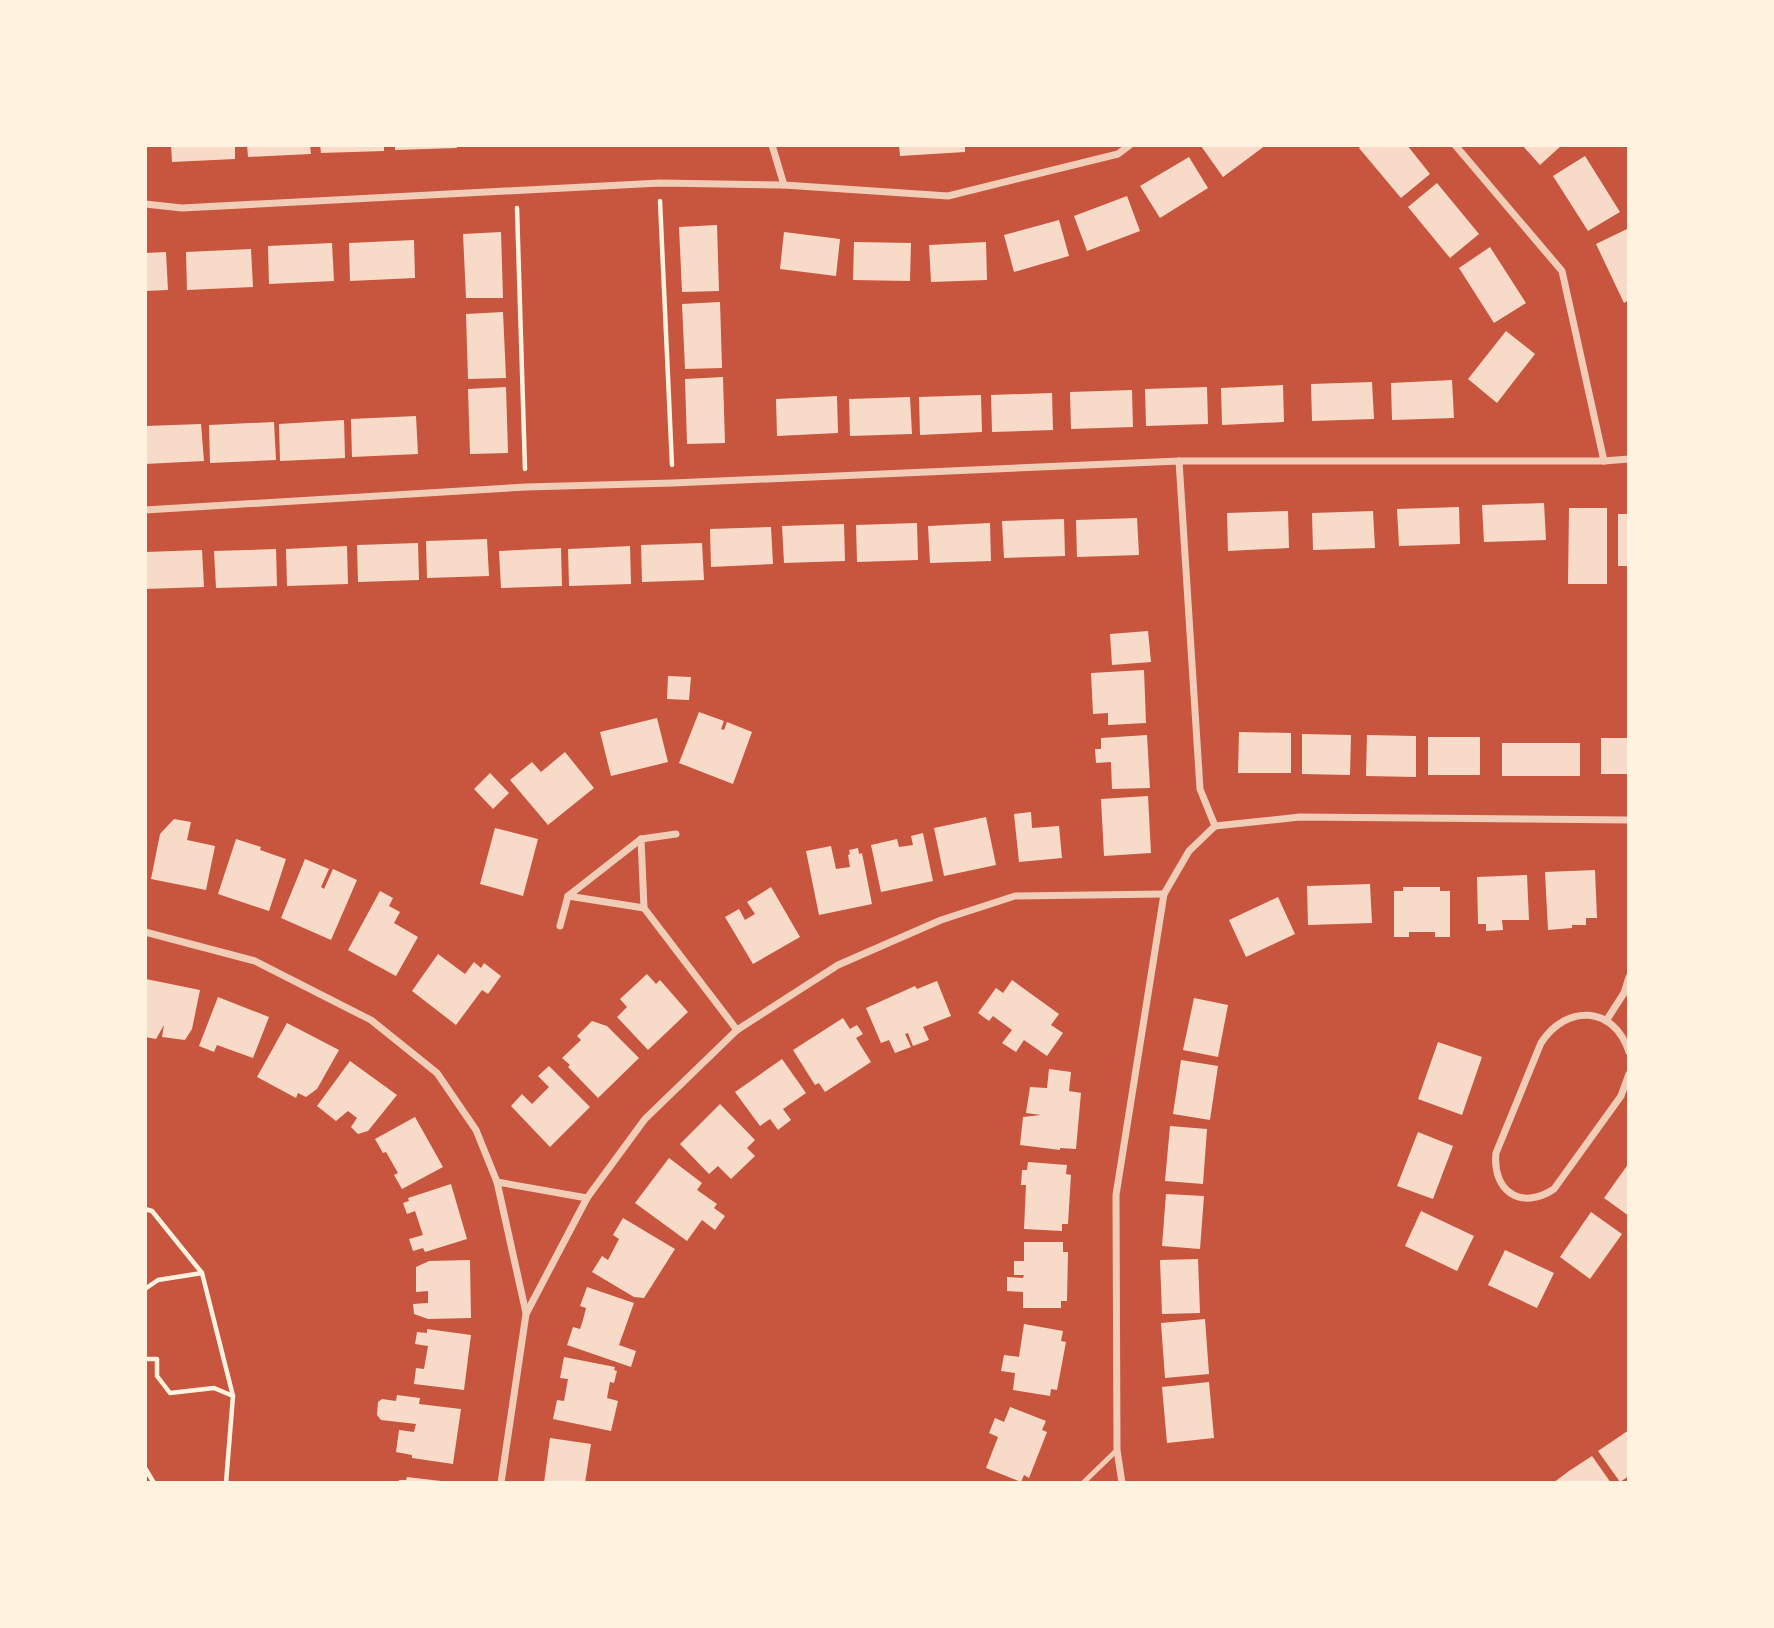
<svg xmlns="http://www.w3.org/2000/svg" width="1774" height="1628" font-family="'PT Sans',sans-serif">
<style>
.building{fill:#f7dbc8}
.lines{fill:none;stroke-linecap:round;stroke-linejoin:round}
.path{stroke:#fff3e0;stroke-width:4.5}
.service{stroke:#f1ccb7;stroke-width:5}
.minor{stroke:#f1ccb7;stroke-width:7}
</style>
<rect width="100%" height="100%" fill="#c8553d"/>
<g class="building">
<path d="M171 145H235V159L172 162Z"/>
<path d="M247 145H310L311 154 248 157Z"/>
<path d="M320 145H384V151L321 153Z"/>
<path d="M395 145H457V148L395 150Z"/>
<path d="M899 145H965V152L900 156Z"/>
<path d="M1202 145H1266L1223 177 1201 146Z"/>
<path d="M1362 145H1407L1430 174 1401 198 1359 148Z"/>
<path d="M1522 145H1562L1540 165Z"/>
<path d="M1585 156 1620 212 1588 231 1553 176Z"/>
<path d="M1189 157 1208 188 1160 218 1140 186Z"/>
<path d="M1437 183 1479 234 1450 258 1408 207Z"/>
<path d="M1127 196 1140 231 1087 251 1074 216Z"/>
<path d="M1059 220 1069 256 1014 272 1004 235Z"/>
<path d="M717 225 719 291 682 292 679 227Z"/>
<path d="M1629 228V300L1624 303 1596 244Z"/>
<path d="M501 232 503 298H466L463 234Z"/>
<path d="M784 232 840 239 836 276 780 269Z"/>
<path d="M414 240 415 278 350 281 349 243Z"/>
<path d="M854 242 911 243 910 281 853 280Z"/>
<path d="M986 242 987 280 931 282 929 245Z"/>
<path d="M332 243 334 281 269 284 268 246Z"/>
<path d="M1490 247 1526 303 1494 323 1459 268Z"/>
<path d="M251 249 253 287 187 290 186 252Z"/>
<path d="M166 252 168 290 145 291V253Z"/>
<path d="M720 302 722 368 685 369 682 304Z"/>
<path d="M503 312 506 378 468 379 466 314Z"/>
<path d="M1506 331 1535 354 1497 403 1468 379Z"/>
<path d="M723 377 725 443 687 444 685 379Z"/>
<path d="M1452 380 1454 418 1392 420 1391 383Z"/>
<path d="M1372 382 1374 419 1312 421 1311 384Z"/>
<path d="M1283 385 1284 422 1222 425 1221 388Z"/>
<path d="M506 387 508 453 470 454 468 389Z"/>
<path d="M1207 387 1208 424 1146 426 1145 389Z"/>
<path d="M1132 390 1133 427 1071 429 1070 392Z"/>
<path d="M1052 393 1053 430 992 432 991 395Z"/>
<path d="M981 395 982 432 920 435 919 397Z"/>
<path d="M837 396 838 433 777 436 776 399Z"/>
<path d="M910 397 912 434 850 436 849 399Z"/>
<path d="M416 416 418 454 352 457 351 419Z"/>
<path d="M344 420 345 458 280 461 279 424Z"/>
<path d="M274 422 276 460 210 463 209 425Z"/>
<path d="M201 424 204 461 145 464V426Z"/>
<path d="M1544 503 1546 540 1484 542 1482 505Z"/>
<path d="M1459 507 1460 544 1399 546 1397 509Z"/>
<path d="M1569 508H1607V584H1568Z"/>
<path d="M1288 511 1289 548 1228 551 1227 513Z"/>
<path d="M1373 511 1375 548 1313 550 1312 513Z"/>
<rect x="1618" y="514" width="11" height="52"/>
<path d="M1137 518 1139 555 1077 557 1076 520Z"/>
<path d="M1064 519 1065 556 1004 558 1002 521Z"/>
<path d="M917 523 918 560 857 562 856 525Z"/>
<path d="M990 523 991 561 930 563 928 526Z"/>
<path d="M844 524 845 561 784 563 782 526Z"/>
<path d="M771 527 773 564 711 567 710 529Z"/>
<path d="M487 539 489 576 427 578 426 541Z"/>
<path d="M418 543 419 580 358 582 357 545Z"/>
<path d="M702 543 704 580 642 582 641 545Z"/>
<path d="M347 546 348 584 287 586 286 549Z"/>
<path d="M630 546 631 584 569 586 568 549Z"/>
<path d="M561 548 562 586 501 588 499 551Z"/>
<path d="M276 549 277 586 216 588 214 551Z"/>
<path d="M202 550 204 587 145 589V552Z"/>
<path d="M1148 631 1151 662 1112 665 1110 634Z"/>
<path d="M1144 670 1146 723 1108 725V713L1093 714 1091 673Z"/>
<path d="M668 676 691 677 689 700 667 699Z"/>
<path d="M699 712 724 721 721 729 724 730 727 722 752 732 733 784 679 763Z"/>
<path d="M657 718 668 762 611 776 600 732Z"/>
<path d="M1239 732 1291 733V773H1238Z"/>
<path d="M1302 734 1351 735 1350 775 1302 774Z"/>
<path d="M1147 735 1150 788 1112 789 1111 762 1096 763 1095 749H1101V738Z"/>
<path d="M1367 735 1416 736V777L1366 776Z"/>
<rect x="1428" y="737" width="52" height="38"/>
<rect x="1601" y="738" width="28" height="36"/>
<rect x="1502" y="743" width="78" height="33"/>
<path d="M565 752 594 788 548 825 510 780 532 762 541 772Z"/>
<path d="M490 773 509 793 493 809 474 789Z"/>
<path d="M1148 796 1151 853 1104 856 1101 799Z"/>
<path d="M1031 812 1032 828 1059 826 1062 858 1019 862 1014 814Z"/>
<path d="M986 817 996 865 944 876 934 828Z"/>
<path d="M174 819 191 822 187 840 215 846 206 890 151 879 160 834Z"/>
<path d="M495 828 538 839 523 896 480 884Z"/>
<path d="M923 833 933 881 881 892 871 845 897 839 899 847 913 845 911 836Z"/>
<path d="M236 839 261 847 260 850 286 859 269 911 218 894Z"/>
<path d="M831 846 836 869 850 867 848 855 850 854 849 850 858 848 859 854 862 853 872 904 819 915 806 851Z"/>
<path d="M305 859 329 869 321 887 324 889 333 869 357 880 331 940 281 918Z"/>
<path d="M1595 870 1597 918H1586V925H1572V928L1548 930 1545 872Z"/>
<path d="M1527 875 1529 920H1502L1503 930 1486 931V924H1478L1477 877Z"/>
<path d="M1370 884 1372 923 1308 925 1307 886Z"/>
<path d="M771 887 800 937 753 964 725 917 739 909 745 920 755 914 747 902Z"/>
<path d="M1403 887H1440V891H1450V937H1435V932H1409V937H1394V891H1403Z"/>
<path d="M380 891 393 898 389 906 400 912 394 923 418 937 396 976 348 950Z"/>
<path d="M1278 897 1295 934 1246 957 1229 920Z"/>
<path d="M438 954 465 974 474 962 481 968 484 963 501 976 488 994 482 990 456 1025 412 991Z"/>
<path d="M647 974 656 984 660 980 688 1012 648 1050 617 1017 627 1007 620 999Z"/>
<path d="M146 979 200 990 192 1029 185 1040 162 1037 164 1025 156 1039 145 1037Z"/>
<path d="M1012 980 1059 1014 1051 1025 1063 1033 1047 1056 1024 1040 1016 1052 1002 1043 1012 1030 993 1016 989 1021 978 1013 996 988 1003 993Z"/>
<path d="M937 981 951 1016 923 1027 929 1040 913 1046 908 1033 905 1034 911 1047 895 1053 889 1040 881 1043 866 1008 915 986 917 989Z"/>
<path d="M218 997 269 1017 253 1058 217 1045 214 1052 199 1046Z"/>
<path d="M1194 998 1228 1005 1218 1057 1183 1050Z"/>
<path d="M843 1018 850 1029 857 1025 863 1034 856 1038 871 1062 825 1092 819 1083 815 1085 793 1050Z"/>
<path d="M592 1021 607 1026 639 1058 598 1098 568 1067 570 1065 562 1058 581 1040 577 1036Z"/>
<path d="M287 1023 339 1050 317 1089 306 1097 298 1093 296 1098 257 1077Z"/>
<path d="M1438 1042 1482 1057 1462 1115 1418 1099Z"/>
<path d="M782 1059 806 1093 783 1109 791 1120 778 1130 770 1119 760 1126 735 1092Z"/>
<path d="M1181 1060 1218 1066 1210 1120 1173 1114Z"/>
<path d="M350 1061 397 1095 368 1131 358 1134 351 1127 357 1118 348 1111 336 1121 317 1106Z"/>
<path d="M549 1066 590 1107 550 1147 511 1106 522 1094 532 1104 549 1087 538 1076Z"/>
<path d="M1049 1069 1071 1072 1069 1091 1081 1093 1076 1149 1060 1148V1150L1020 1145 1023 1117 1041 1115 1026 1113 1030 1087 1047 1088Z"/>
<path d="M720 1104 755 1140 747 1148 755 1156 731 1179 718 1166 709 1174 680 1144Z"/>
<path d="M415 1117 443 1167 402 1189 394 1175 398 1173 386 1152 383 1153 375 1139Z"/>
<path d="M1170 1126 1207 1129 1203 1184 1165 1181Z"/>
<path d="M1418 1132 1453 1146 1433 1199 1397 1186Z"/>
<path d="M669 1158 702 1183 697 1190 717 1204 714 1208 725 1216 715 1230 702 1220 687 1241 635 1203Z"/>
<path d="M1028 1162 1067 1165 1066 1174 1071 1175 1068 1224H1062V1231L1024 1229 1026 1185H1021L1022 1170H1027Z"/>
<path d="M1629 1163V1216L1604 1198Z"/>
<path d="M451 1184 467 1239 425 1252 423 1248 413 1251 409 1239 423 1235 415 1211 407 1214 403 1203 409 1201 408 1198Z"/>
<path d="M1166 1194 1204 1196 1200 1249 1162 1246Z"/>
<path d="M1421 1211 1474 1236 1457 1271 1405 1246Z"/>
<path d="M1591 1212 1622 1234 1590 1279 1560 1257Z"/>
<path d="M623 1218 675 1249 644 1298 634 1297 592 1272 602 1256 608 1260 619 1239 613 1235Z"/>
<path d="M1024 1242H1063V1252H1068L1067 1301H1061V1308H1023V1292L1007 1291V1277L1023 1278 1024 1275H1014V1261H1024Z"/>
<path d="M1505 1250 1554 1273 1537 1308 1488 1285Z"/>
<path d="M1198 1259 1200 1313 1162 1314 1160 1260Z"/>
<path d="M470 1260 471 1318 428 1319 414 1314 413 1304 428 1303V1291L416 1292V1267L429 1261Z"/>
<path d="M587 1287 634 1303 619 1345 636 1351 631 1367 567 1345 573 1327 580 1329 583 1320 586 1308 580 1306Z"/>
<path d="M1205 1319 1209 1374 1165 1378 1161 1323Z"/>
<path d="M1024 1324 1063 1331 1061 1341 1066 1342 1057 1390 1051 1389 1050 1396 1013 1390 1015 1373 1001 1371 1004 1355 1019 1357Z"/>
<path d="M427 1329 471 1335 464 1390 414 1384 416 1368 424 1369 428 1346 415 1344 417 1332 427 1333Z"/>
<path d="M564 1357 615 1367 614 1370 617 1371 614 1383 610 1382 607 1398 618 1401 611 1431 553 1419 557 1400 564 1401 568 1379 560 1378Z"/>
<path d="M1209 1382 1214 1438 1167 1443 1162 1387Z"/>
<path d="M397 1395 420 1398 419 1404 461 1409 453 1464 412 1458V1455L396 1452 399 1430 414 1432 416 1424 381 1420 377 1415 378 1402 382 1399 396 1401Z"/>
<path d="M1010 1407 1046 1421 1042 1430 1047 1432 1029 1478 1024 1475 1021 1482 986 1468 998 1437 989 1433 995 1418 1004 1422Z"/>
<path d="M1629 1430V1476L1620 1482 1598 1451Z"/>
<path d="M550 1438 591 1444 585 1483H544Z"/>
<path d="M1592 1456 1611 1483H1553L1569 1471Z"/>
<path d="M407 1477 441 1481V1483H398L399 1480H406Z"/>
</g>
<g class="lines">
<g class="path">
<path d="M660 201 672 465"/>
<path d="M517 208 525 469"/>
<path d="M145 1209 152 1211 202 1273 233 1396"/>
<path d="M145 1289 158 1280 202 1273"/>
<path d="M145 1359H157V1376L170 1393 214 1388 233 1396 226 1483"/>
<path d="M145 1468 154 1483"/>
</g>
<path class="service" d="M1083 1483 1117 1450"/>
<g class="minor">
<path d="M772 145 784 185"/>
<path d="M1455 145 1562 271 1604 461"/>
<path d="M145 204 182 208 660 183 784 185 948 196 1118 154 1130 145"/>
<path d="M1179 461 1200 789 1215 826"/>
<path d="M145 510 526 487 673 483 1179 461H1604L1629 459"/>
<path d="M1215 826 1300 817 1629 820"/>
<path d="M641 839 644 908"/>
<path d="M568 896 641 839 676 834"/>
<path d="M560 926 568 896 644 908 737 1030"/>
<path d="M145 932 255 961 371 1020 437 1073 476 1130 497 1182 526 1313"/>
<path d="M1606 1021 1624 993 1629 977"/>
<path d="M1629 1052C1614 1005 1566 1004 1541 1043L1496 1153C1492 1191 1521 1211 1554 1189L1621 1096 1629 1074"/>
<path d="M497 1182 587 1198"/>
<path d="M501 1483 526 1314 587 1198 645 1119 737 1030 838 965 941 920 1015 896 1164 894"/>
<path d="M1122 1483 1117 1450 1116 1195 1164 894 1189 851 1215 826"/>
</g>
</g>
<rect width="1774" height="1628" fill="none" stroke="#fff3e0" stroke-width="294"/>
</svg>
